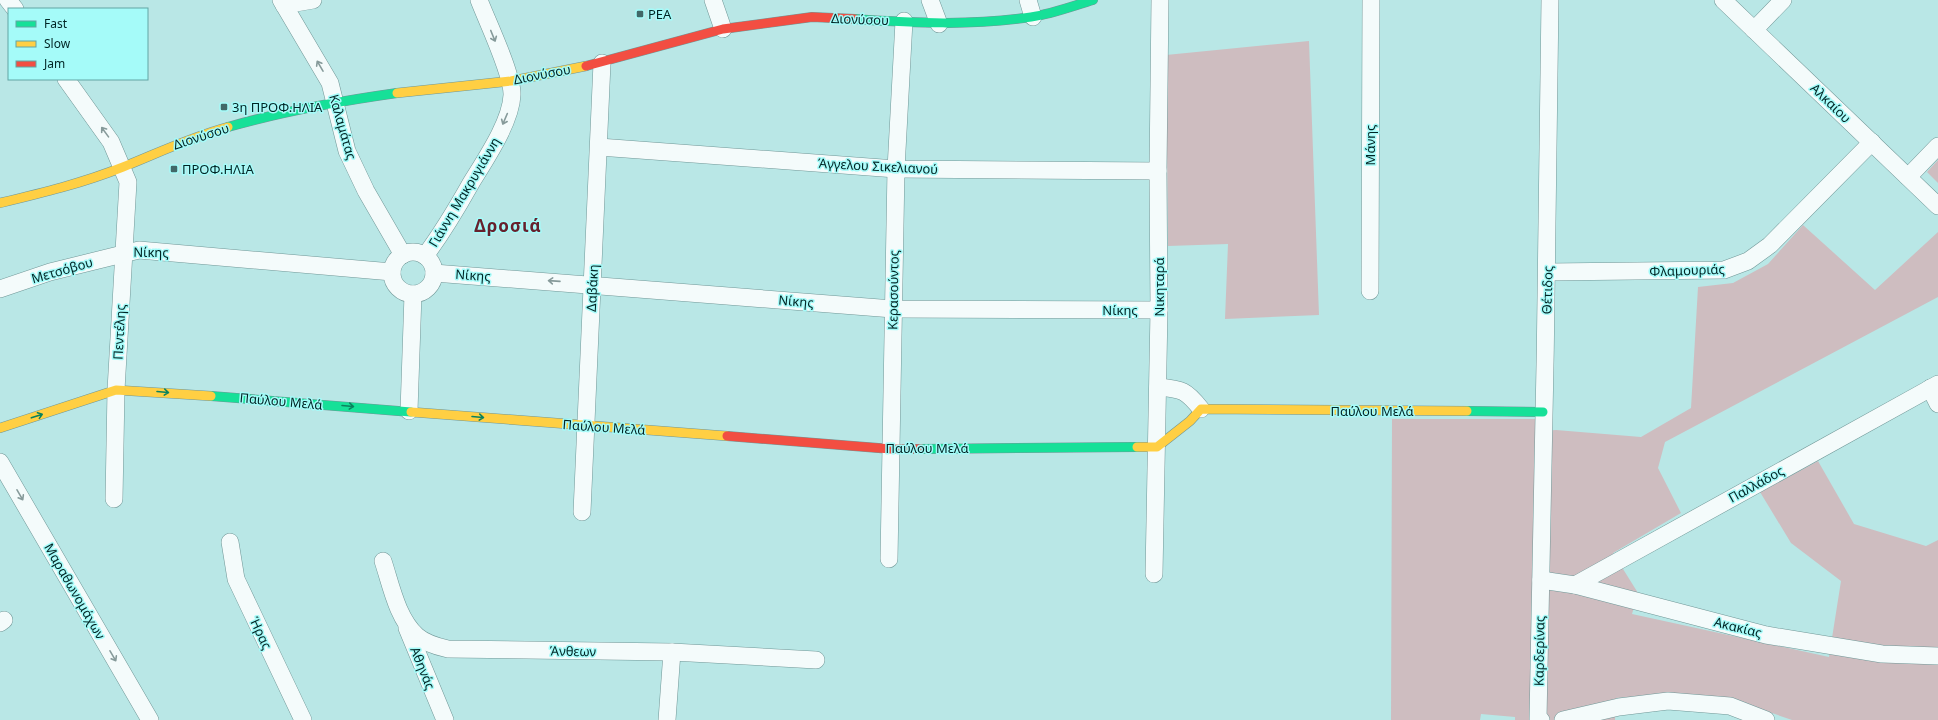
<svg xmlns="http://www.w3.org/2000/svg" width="1938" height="720" font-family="'Noto Sans',sans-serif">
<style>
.forest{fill:#cebdc0}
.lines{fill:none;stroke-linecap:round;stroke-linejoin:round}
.street-casing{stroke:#709797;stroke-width:18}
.fast-casing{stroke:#709797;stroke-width:10}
.slow-casing{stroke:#709797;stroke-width:10}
.jam-casing{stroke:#709797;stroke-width:10}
.street{stroke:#f4fbfb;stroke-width:17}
.fast{stroke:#16e098;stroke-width:9}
.slow{stroke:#ffcf43;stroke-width:9}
.jam{stroke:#f24e42;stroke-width:9}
.oneway{stroke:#869a9a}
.oneway2{stroke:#0b825e}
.poi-dot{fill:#416868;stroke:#a5fbf9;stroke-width:1.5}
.labels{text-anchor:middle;stroke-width:3;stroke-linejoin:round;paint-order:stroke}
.poi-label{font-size:13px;fill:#002424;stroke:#a5fbf9;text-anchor:start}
.street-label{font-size:13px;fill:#002424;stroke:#a5fbf9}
.district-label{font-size:17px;font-weight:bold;letter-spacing:1px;fill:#67212d;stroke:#a5fbf9}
</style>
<rect width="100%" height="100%" fill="#b9e7e6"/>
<g class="forest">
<path d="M1309 41 1319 315 1225 319 1228 244 1168 246 1166 55Z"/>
<path d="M1938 160V183L1927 172Z"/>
<path d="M1803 225 1875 290 1938 232V297L1665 442 1658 468 1681 513 1613 553 1638 593 1632 614 1829 657 1841 581 1791 543 1760 492 1818 461 1854 524 1926 546 1938 540V720H1792L1737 701 1674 694 1616 698 1615 720H1515V717L1481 714 1480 720H1391L1392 419H1539L1540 431 1556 430 1641 437 1691 408 1698 287 1733 283 1768 264Z"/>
</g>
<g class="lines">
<g class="street-casing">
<g id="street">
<path d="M8 0 15 9"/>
<path d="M281 0 330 83 347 151 366 191 403 255"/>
<path d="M713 0 723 29"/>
<path d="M930 0 939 24"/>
<path d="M1028 0 1033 17"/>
<path d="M1723 0 1938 206"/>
<path d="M284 5 313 0"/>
<path d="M1754 30 1783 0"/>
<path d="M66 79 111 142 128 182 116 390 114 499"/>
<path d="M599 147 896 169 1158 171"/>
<path d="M1908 177 1938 146"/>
<circle cx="413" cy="273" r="21"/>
<path d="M425 256C442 233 457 208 471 183 485 160 511 122 512 95 513 75 487 21 479 0"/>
<path d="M1548 272 1724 270 1748 261 1770 245 1872 142"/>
<path d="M434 273 893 309 1159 310"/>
<path d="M0 289 50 272 139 250 392 272"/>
<path d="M1370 291 1371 0"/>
<path d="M1158 387C1182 389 1186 390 1201 409"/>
<path d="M1930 388 1938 404"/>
<path d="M409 411 413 294"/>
<path d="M0 462 150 720"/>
<path d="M582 512 602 63"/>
<path d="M230 542 236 579 303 720"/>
<path d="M889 559 896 169 904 21"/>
<path d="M383 561C391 585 397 618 417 636 425 643 439 647 448 649L672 652 816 660"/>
<path d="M1154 574 1159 310 1158 171 1160 0"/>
<path d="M1541 580 1575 585 1766 635 1882 654 1938 656"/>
<path d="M1575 585 1938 384"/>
<path d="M0 623 4 620"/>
<path d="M407 628 445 720"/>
<path d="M667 720 672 652"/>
<path d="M1541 720 1538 719C1543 479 1548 240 1550 0"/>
<path d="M1563 720 1619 707 1668 701 1730 706 1766 720"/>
</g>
</g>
<g class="fast-casing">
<g id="fast">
<path d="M855 19C914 23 972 26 1031 17 1052 14 1073 6 1093 0"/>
<path d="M228 127C284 111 340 101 397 93"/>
<path d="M211 396 411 412"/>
<path d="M1467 411 1543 412"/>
<path d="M921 449 1137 447"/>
</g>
</g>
<g class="slow-casing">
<g id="slow">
<path d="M397 93 511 81 586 66"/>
<path d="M0 203C42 193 83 183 123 167 158 153 191 137 228 127"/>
<path d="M411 412 727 436"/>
<path d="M0 428 116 390 211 396"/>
<path d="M1137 447H1157L1190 421 1201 409 1467 411"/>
</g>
</g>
<g class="jam-casing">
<g id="jam">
<path d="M586 66 723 29 812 17 855 19"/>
<path d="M727 436 891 449H921"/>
</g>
</g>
<use href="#street" class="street"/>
<use href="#fast" class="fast"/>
<use href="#slow" class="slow"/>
<use href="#jam" class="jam"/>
</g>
<defs><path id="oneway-shaft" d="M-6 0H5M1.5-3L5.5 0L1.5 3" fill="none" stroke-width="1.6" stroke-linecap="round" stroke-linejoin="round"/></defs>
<g class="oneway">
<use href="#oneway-shaft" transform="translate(493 36) rotate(68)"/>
<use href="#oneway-shaft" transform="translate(320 66) rotate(-120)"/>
<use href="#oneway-shaft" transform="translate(505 119) rotate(113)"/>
<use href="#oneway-shaft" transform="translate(105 132) rotate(-126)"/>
<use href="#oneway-shaft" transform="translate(554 281) rotate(-176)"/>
<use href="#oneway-shaft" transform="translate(20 495) rotate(60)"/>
<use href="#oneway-shaft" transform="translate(113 656) rotate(60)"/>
</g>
<g class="oneway2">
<use href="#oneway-shaft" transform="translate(163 392) rotate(5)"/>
<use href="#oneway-shaft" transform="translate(348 406) rotate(5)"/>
<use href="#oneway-shaft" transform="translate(37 416) rotate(-18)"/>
<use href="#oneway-shaft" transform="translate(478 417) rotate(5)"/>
</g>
<g class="poi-dot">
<rect x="636" y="10" width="8" height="8" rx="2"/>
<rect x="220" y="103" width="8" height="8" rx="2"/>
<rect x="170" y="165" width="8" height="8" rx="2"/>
</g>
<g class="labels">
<g class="poi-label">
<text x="648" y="19">ΡΕΑ</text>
<text x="232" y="112">3η ΠΡΟΦ.ΗΛΙΑ</text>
<text x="182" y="174">ΠΡΟΦ.ΗΛΙΑ</text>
</g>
<g class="street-label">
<text transform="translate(860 19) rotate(2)" y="5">Διονύσου</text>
<text transform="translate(542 74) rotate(-11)" y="5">Διονύσου</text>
<text transform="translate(1831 103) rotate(44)" y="5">Αλκαίου</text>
<text transform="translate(343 127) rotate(74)" y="5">Καλαμάτας</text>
<text transform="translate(201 136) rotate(-18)" y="5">Διονύσου</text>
<text transform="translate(1370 145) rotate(-90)" y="5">Μάνης</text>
<text transform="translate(878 166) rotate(3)" y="5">Άγγελου Σικελιανού</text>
<text transform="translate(464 192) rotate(-59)" y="5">Γιάννη Μακρυγιάννη</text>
<text transform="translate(151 252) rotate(1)" y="5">Νίκης</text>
<text transform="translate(62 270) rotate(-16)" y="5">Μετσόβου</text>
<text transform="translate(1687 270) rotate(-2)" y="5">Φλαμουριάς</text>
<text transform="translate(473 275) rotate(4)" y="5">Νίκης</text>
<text transform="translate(1159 287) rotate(-90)" y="5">Νικηταρά</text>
<text transform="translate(592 288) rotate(-87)" y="5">Δαβάκη</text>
<text transform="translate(893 290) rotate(-89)" y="5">Κερασούντος</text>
<text transform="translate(1547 290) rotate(-88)" y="5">Θέτιδος</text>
<text transform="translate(796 301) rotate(5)" y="5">Νίκης</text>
<text x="1120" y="315">Νίκης</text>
<text transform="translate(119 332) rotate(-87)" y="5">Πεντέλης</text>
<text transform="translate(281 401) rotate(5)" y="5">Παύλου Μελά</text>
<text x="1372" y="416">Παύλου Μελά</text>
<text transform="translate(604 427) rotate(4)" y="5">Παύλου Μελά</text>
<text x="927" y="453">Παύλου Μελά</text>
<text transform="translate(1756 484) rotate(-29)" y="5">Παλλάδος</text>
<text transform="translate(75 591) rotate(60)" y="5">Μαραθωνομάχων</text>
<text transform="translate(1738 627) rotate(14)" y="5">Ακακίας</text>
<text transform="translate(261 633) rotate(65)" y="5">Ήρας</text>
<text transform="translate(573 651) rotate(1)" y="5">Άνθεων</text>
<text transform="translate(1539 651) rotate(-89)" y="5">Καρδερίνας</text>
<text transform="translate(423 668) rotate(68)" y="5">Αθηνάς</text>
</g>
<g class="district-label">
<text x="508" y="232">Δροσιά</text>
</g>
</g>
<rect x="8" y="8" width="140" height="72" fill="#a5fbf9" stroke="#63a5a4"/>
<rect x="16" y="21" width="20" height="6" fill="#16e098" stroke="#63a5a4"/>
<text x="44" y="28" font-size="12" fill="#002424">Fast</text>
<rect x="16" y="41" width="20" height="6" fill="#ffcf43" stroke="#63a5a4"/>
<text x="44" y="48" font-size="12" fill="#002424">Slow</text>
<rect x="16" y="61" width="20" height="6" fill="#f24e42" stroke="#63a5a4"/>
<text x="44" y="68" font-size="12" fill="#002424">Jam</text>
</svg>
